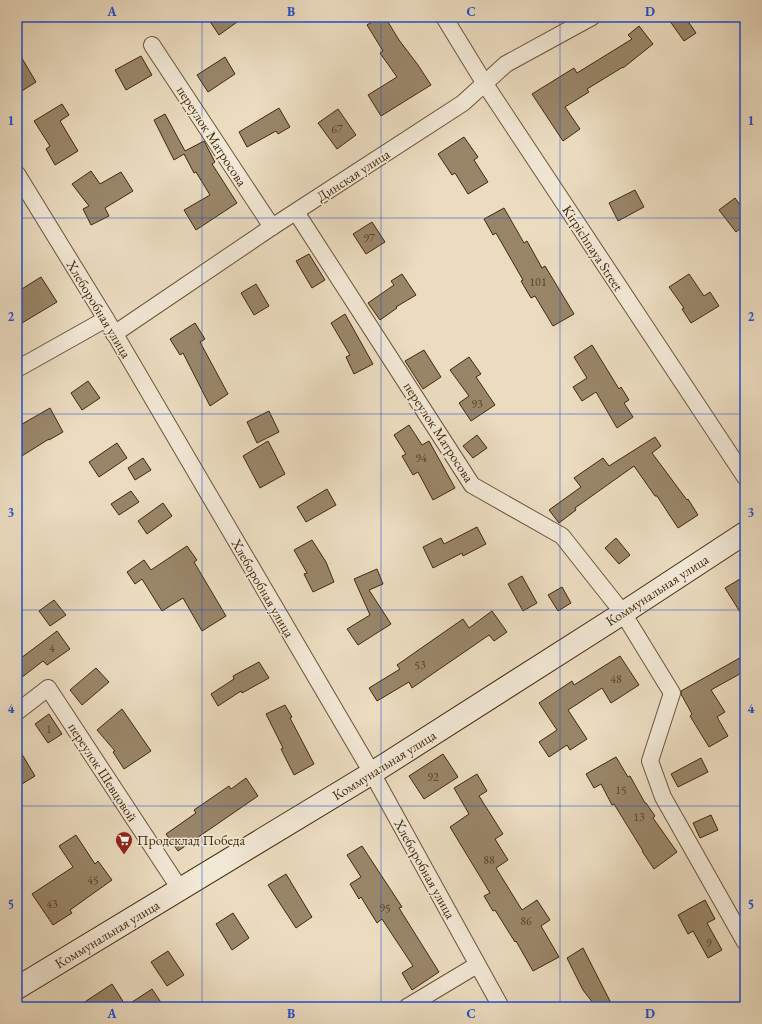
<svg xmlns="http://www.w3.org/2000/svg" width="762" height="1024" font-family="'EB Garamond',serif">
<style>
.building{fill:#998669;stroke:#41280b}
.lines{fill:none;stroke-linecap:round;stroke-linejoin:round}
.street-casing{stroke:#6c5538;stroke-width:18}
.secondary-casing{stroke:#41280b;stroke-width:24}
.street{stroke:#f2e8d6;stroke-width:16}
.secondary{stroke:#f2e8d6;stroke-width:22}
.grid{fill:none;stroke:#1d4ed8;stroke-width:1;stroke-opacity:0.55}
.labels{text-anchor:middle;stroke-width:3;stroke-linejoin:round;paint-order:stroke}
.number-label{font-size:12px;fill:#574022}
.street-label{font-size:14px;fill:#41280b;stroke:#f2e8d6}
.poi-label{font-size:14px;fill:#41280b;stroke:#f2e8d6;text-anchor:start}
.neatline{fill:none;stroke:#1d4ed8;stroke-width:1.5}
.grid-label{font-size:13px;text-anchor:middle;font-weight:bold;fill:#1d4ed8}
</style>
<rect width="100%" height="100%" fill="#ebdcc0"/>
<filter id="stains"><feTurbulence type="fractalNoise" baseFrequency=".005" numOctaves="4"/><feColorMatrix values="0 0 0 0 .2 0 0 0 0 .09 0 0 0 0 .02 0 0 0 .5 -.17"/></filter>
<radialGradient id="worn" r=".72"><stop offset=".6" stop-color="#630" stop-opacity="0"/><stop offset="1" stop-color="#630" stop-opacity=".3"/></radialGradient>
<g class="building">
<path d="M207 17H244L219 35Z"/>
<path d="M379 17H385L399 40 418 65 431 85 381 116 368 95 397 77 380 53 383 51 367 25Z"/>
<path d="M667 17H685L696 33 684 41Z"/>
<path d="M639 26 653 44 623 68V67L587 89 589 92 565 107 580 129 563 141 532 94 574 68 577 73 632 39 628 35Z"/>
<path d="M17 50 36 82 17 94Z"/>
<path d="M141 56 152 75 126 90 115 70Z"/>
<path d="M225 57 235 74 208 92 197 75Z"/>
<path d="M62 104 69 115 60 121 78 151 55 165 46 149 50 146 34 121Z"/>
<path d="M279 108 290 127 278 134 276 131 247 147 239 132Z"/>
<path d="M338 109 356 135 337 149 318 123Z"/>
<path d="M165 114 185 151 204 141 215 162 212 164 237 203 196 230 184 210 210 195 196 172 194 173 184 154 174 160 154 120Z"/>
<path d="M464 137 478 157 474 160 488 182 468 194 455 173 452 175 438 154Z"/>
<path d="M91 171 100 184 121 172 133 191 105 208 109 216 91 225 83 209 89 206 72 184Z"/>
<path d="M635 190 644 207 618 221 609 203Z"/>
<path d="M735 198 745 212V225L736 232 719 210Z"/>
<path d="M504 208 524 243 527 241 542 268 545 266 574 314 553 326 535 296 531 298 521 281 523 280 496 233 493 235 484 219Z"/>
<path d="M372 222 385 242 366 254 353 234Z"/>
<path d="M309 254 325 280 312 288 296 261Z"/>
<path d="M402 274 416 295 396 307 397 308 380 320 368 303 394 285 391 281Z"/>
<path d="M689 274 704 296 710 292 719 306 691 323 682 309 684 308 669 287Z"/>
<path d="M41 277 57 302 17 326V292Z"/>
<path d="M256 284 269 306 254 315 241 293Z"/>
<path d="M345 314 373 364 354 374 346 357 350 355 331 323Z"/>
<path d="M195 323 205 339 200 342 228 394 210 406 183 353 180 355 170 339Z"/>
<path d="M592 345 619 389 621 387 629 400 624 403 633 417 617 428 596 392 582 401 573 387 587 378 574 357Z"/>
<path d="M424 350 441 377 423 389 405 361Z"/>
<path d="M469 357 481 374 476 377 495 405 471 421 459 403 469 396 450 370Z"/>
<path d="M88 381 100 398 82 410 71 393Z"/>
<path d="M50 408 63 432 49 440V439L17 459V427Z"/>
<path d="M269 411 279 432 257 443 247 422Z"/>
<path d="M409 425 422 445 429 441 455 488 433 500 418 472 413 475 402 456 406 454 394 435Z"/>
<path d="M477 435 487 448 473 458 463 446Z"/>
<path d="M655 437 661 446 652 453 687 500 688 499 698 515 678 528 657 496H655L634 466 575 508 576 510 559 523 549 510 581 487 574 478 603 458 609 466Z"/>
<path d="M268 441 285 474 260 488 243 456Z"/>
<path d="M117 443 127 458 99 477 89 462Z"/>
<path d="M143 458 151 470 135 480 128 468Z"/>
<path d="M327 489 336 505 306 522 297 507Z"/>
<path d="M131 491 139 502 119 515 111 504Z"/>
<path d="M163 503 172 516 147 534 138 521Z"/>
<path d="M477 527 486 544 463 556 462 553 433 568 423 547 441 538 444 544Z"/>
<path d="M616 538 630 555 619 564 605 548Z"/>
<path d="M312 540 326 562 334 582 313 592 304 574 307 573 294 550Z"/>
<path d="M187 546 197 560 194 562 226 616 202 631 183 598 162 611 142 579 135 584 127 572 144 560 151 570Z"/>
<path d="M377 569 383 584 369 590 391 624 358 645 347 629 370 615 354 579Z"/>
<path d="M522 576 537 603 523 611 508 584Z"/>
<path d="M740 579 745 587V620L725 588Z"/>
<path d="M562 587 571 603 558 611 548 595Z"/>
<path d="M54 600 66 615 50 626 39 611Z"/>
<path d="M492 611 507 632 494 641 489 635 412 688 409 682 377 701 369 688 400 669 397 665 463 619 469 628Z"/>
<path d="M57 631 70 649 47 665 43 661 17 681V661Z"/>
<path d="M745 655V671L711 690 725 712 717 717 728 736 709 747 690 716 692 714 681 694V691Z"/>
<path d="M620 656 639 685 611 703 602 688 568 710 587 739 570 750 567 745 549 757 539 742 557 730 539 703 572 681 574 685Z"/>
<path d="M259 662 269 678 242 693 241 691 218 706 211 694 234 679 233 676Z"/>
<path d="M96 668 109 682 82 705 70 690Z"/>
<path d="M285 705 292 717 290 718 314 764 294 775 281 749 283 748 266 714Z"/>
<path d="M122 709 151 751 124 769 113 752 115 751 97 730Z"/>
<path d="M49 714 62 734 48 743 35 724Z"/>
<path d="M17 746 35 776 17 787Z"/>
<path d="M443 754 458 777 424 799 409 776Z"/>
<path d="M616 757 628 777 630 776 645 803H646L655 816 653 818 677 852 654 869 642 851H643L614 804 612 805 601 784 594 788 586 774Z"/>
<path d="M701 758 708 772 678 787 671 774Z"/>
<path d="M477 774 487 791 479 796 503 834 495 839 508 860 496 868 522 910 537 900 550 920 541 926 559 957 533 971 516 941 515 942 495 910 493 911 484 896 490 893 450 827 469 814 454 788Z"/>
<path d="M246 778 258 796 178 851 166 834 196 813 194 810 229 786 231 789Z"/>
<path d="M711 815 718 830 700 838 693 823Z"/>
<path d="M76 835 95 864 98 861 112 880 70 910 72 913 53 925 32 894 73 867 59 846Z"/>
<path d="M362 846 402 907 399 908 439 972 412 990 402 973 413 966 382 919 377 923 361 897 359 899 350 884 361 877 347 855Z"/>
<path d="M286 874 312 917 296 928 268 885Z"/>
<path d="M705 900 715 919 707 923 722 950 708 958 693 931 688 934 678 915Z"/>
<path d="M233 913 249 938 232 950 216 924Z"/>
<path d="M583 948 613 1007H596L583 990 567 958Z"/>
<path d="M168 951 184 975 167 986 151 962Z"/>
<path d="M112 984 126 1006 152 989 164 1007H77Z"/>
</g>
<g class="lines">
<g class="street-casing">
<g id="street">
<path d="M444 17 485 84 745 477"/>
<path d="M152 45 272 227"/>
<path d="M17 174 106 319 372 773 501 1007"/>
<path d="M296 212 472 485 562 536 623 613 672 693 650 761 663 797 745 942"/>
<path d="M114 334 272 227 463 103 506 64 592 17"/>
<path d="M17 369 106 319"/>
<path d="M17 712 48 688 180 889"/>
<path d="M407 1007 477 965"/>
</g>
</g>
<g class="secondary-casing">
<path id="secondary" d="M17 988 372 773 623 613 745 533"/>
</g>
<use href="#street" class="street"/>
<use href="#secondary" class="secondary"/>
</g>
<path class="grid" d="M202 17V1007M381 17V1007M560 17V1007M17 218H745M17 414H745M17 610H745M17 806H745"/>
<defs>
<g id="supermarket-pin" transform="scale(0.9)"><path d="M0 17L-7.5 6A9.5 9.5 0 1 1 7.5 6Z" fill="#8f2418" stroke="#f2e8d6"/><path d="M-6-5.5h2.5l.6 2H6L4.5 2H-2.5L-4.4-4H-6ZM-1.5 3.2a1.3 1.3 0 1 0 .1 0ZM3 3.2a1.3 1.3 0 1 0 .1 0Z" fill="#fff"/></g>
</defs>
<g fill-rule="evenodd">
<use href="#supermarket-pin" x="124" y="840"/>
</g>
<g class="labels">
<g class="number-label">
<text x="337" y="133">67</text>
<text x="369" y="242">97</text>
<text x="538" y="286">101</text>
<text x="477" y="408">93</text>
<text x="421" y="462">94</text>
<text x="52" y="652">4</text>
<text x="420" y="669">53</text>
<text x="616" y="683">48</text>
<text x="49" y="733">1</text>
<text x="433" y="781">92</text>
<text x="621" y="794">15</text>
<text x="639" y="821">13</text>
<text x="489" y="864">88</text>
<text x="93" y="884">45</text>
<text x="52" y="908">43</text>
<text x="385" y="912">95</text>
<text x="526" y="925">86</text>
<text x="709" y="947">9</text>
</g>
<g class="street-label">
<text transform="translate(212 136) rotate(57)" y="5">переулок Матросова</text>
<text transform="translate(353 175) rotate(-33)" y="5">Динская улица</text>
<text transform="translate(593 248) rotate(57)" y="5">Kirpichnaya Street</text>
<text transform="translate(99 309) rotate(59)" y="5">Хлеборобная улица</text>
<text transform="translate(439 432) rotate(57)" y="5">переулок Матросова</text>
<text transform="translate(263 588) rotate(60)" y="5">Хлеборобная улица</text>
<text transform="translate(657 590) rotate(-33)" y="5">Коммунальная улица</text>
<text transform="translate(384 765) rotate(-32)" y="5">Коммунальная улица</text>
<text transform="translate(103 772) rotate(57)" y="5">переулок Шевцовой</text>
<text transform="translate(425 869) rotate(61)" y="5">Хлеборобная улица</text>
<text transform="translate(107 934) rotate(-31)" y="5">Коммунальная улица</text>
</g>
<g class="poi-label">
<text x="137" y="845">Продсклад Победа</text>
</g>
</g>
<rect width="762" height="1024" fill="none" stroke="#ebdcc0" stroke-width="44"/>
<rect x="22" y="22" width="718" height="980" class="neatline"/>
<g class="grid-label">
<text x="112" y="16">A</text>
<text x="291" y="16">B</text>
<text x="471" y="16">C</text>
<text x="650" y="16">D</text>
<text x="11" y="125">1</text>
<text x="751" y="125">1</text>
<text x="11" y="321">2</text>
<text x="751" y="321">2</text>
<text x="11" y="517">3</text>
<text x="751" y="517">3</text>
<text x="11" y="713">4</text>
<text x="751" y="713">4</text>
<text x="11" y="909">5</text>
<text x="751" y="909">5</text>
<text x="112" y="1018">A</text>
<text x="291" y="1018">B</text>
<text x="471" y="1018">C</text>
<text x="650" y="1018">D</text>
</g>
<rect width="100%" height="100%" filter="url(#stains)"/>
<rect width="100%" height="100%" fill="url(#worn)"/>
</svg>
